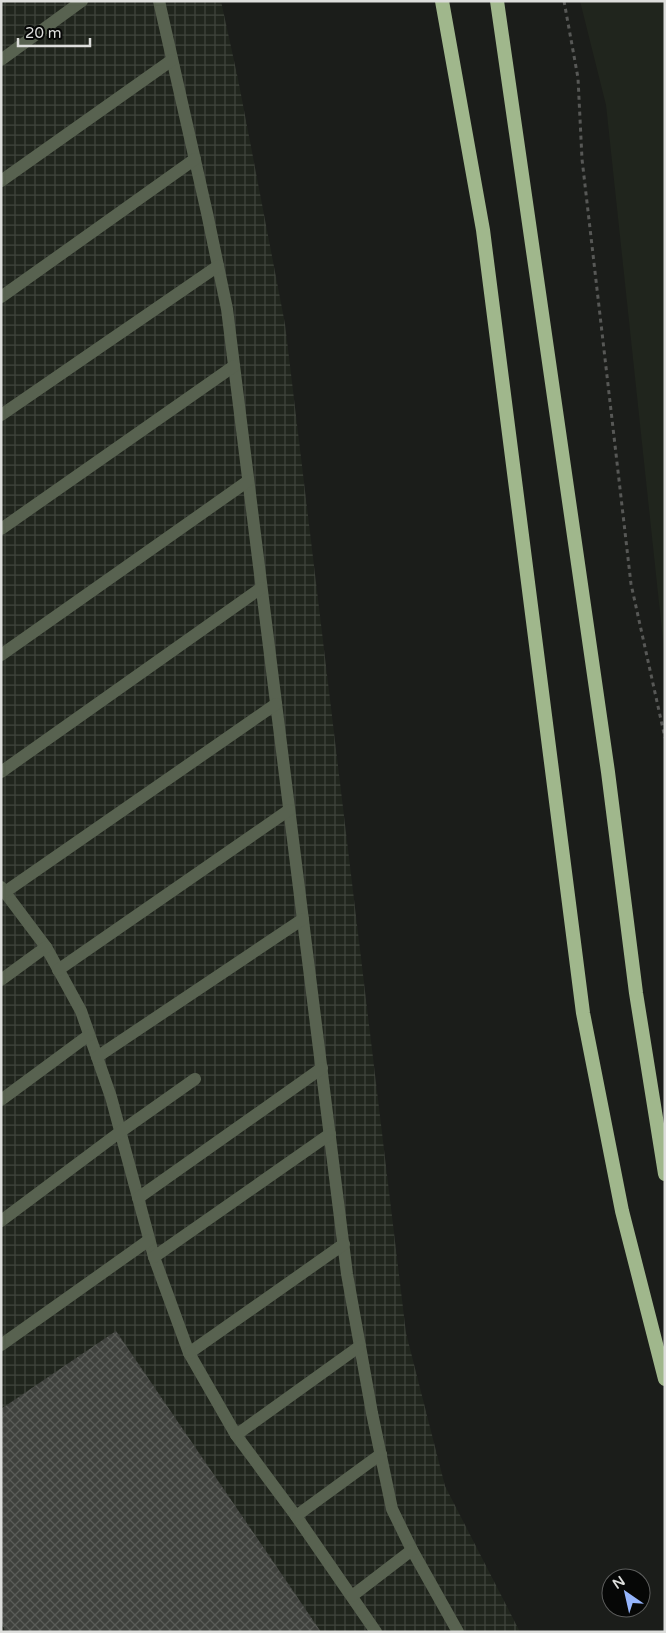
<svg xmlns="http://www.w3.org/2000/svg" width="666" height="1633" font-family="'Varela Round',sans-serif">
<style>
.built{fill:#20251d}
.industrial{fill:url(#industrial-grid)}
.building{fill:url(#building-cross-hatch)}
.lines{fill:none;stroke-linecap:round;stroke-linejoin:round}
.path{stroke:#575856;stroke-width:3;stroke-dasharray:4 4;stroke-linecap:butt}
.service{stroke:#586250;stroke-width:12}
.trunk{stroke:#a0b78c;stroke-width:14}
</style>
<defs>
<pattern id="industrial-grid" width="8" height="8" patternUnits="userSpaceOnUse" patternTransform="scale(1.25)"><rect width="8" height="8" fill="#20251d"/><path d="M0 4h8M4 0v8" fill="none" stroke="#40443d"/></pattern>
<pattern id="building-cross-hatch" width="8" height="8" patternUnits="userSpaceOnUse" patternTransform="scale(1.25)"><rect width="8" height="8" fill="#3f413d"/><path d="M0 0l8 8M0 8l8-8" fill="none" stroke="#5a5c58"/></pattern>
</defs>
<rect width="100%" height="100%" fill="#1b1d1a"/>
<path class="built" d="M580 1H665L664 650 606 105Z"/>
<path class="industrial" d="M1 1H221L238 79 285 324 406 1333 445 1486 520 1632H1Z"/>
<path class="building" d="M116 1331 321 1632H7L1 1624V1409Z"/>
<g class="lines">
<path class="path" d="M564 1 578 78 582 159 631 584 665 738"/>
<g class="service">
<path d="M159 1 207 213 227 309 347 1274 372 1413 392 1509 412 1550 458 1632"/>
<path d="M1 60 82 1"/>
<path d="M1 181 172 60"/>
<path d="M1 297 195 159"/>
<path d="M1 415 218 266"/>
<path d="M1 529 234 366"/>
<path d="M1 655 248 481"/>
<path d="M1 772 261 588"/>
<path d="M1 887 46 947 81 1011 111 1097 154 1257 189 1353 236 1435 296 1516 376 1632"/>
<path d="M5 892 276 704"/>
<path d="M58 970 289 810"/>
<path d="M1 980 46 947"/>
<path d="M97 1057 303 919"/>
<path d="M1 1100 89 1035"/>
<path d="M138 1198 322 1068"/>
<path d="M1 1221 120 1132 195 1079"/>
<path d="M154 1257 330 1134"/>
<path d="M1 1345 149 1240"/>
<path d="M189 1353 344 1244"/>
<path d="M236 1435 360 1346"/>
<path d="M296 1516 381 1454"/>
<path d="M352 1596 412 1550"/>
</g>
<g class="trunk">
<path d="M442 1 483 230 583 1013 622 1211 665 1379"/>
<path d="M497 1 608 772 636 993 665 1174"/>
</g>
</g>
<rect width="666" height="1633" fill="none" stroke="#dddedc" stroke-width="5"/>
<g transform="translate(626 1593) rotate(326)"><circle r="24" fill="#060706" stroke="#5c5d5c"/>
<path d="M0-4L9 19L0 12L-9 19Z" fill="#96b6fd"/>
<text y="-8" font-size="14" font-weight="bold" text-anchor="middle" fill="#dddedc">N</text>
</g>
<path d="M18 38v8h72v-8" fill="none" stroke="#dddedc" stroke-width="2.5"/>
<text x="25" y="38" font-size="15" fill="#dddedc" stroke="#060706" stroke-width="4" paint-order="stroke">20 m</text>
</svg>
